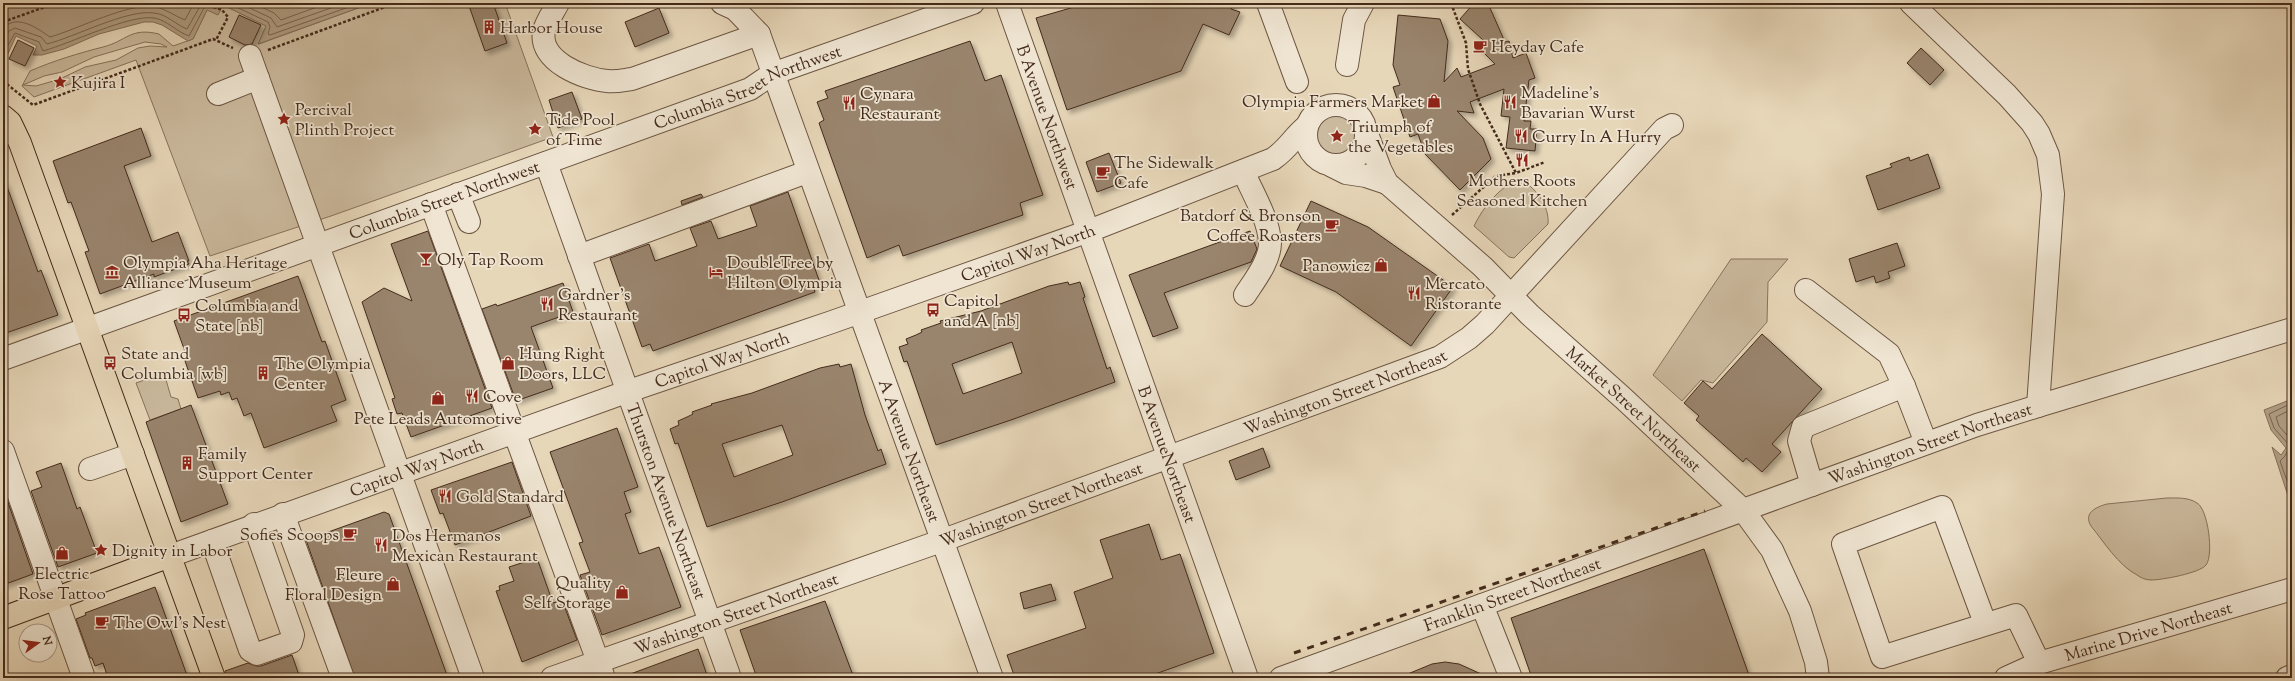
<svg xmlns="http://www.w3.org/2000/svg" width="2295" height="681" font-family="'Sorts Mill Goudy',serif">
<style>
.green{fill:#cbba9e;stroke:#88725c;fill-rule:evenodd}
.water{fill:#b09d83;stroke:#856f59}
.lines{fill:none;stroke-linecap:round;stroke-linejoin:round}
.shore{stroke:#7a644f;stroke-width:1}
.building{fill:#99846d;stroke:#442b1b;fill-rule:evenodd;filter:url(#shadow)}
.minor-casing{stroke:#6d5642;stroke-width:24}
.major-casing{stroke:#442b1b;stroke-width:24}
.path{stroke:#442b1b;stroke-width:2.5;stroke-dasharray:3 2;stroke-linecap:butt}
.minor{stroke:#efe5d2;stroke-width:22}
.major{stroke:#e7d7b9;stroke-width:22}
.rail{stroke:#442b1b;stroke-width:3;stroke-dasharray:7 7;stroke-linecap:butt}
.labels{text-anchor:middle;stroke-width:3.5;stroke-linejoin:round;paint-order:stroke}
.poi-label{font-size:17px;fill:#442b1b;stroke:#efe5d2;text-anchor:start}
.street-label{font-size:17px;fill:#442b1b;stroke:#efe5d2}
</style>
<defs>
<filter id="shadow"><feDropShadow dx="3.5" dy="3.5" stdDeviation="2" flood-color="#0004"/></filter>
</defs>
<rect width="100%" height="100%" fill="#e7d7b9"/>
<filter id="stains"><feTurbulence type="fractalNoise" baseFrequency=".005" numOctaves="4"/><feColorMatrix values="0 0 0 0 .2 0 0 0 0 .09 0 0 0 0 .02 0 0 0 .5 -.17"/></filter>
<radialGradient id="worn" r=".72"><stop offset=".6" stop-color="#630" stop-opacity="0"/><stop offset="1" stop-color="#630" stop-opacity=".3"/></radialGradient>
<g class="green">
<path d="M372 3H505L553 137 331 216 210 256 136 60 34 97 22 86 30 71C53 61 79 53 103 47 127 41 130 27 159 34L173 46 193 39 207 10 223 5 267 26 259 44ZM145 42 161 44 167 47 150 46 138 48 116 60 85 67 60 79 36 86 23 85 44 76 62 72 94 57Z"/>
<circle cx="1337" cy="135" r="22"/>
<path d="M1518 179C1535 185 1550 207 1548 224L1514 258 1509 257 1474 226C1483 207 1499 188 1518 179Z"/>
<path d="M1731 259H1788L1768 282 1767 322 1713 383 1701 380 1682 401 1653 375Z"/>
<path d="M164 373 171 397 178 399 181 409 150 420 136 383Z"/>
<path d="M2167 498C2177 498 2188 497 2197 503 2208 509 2214 555 2206 565 2200 573 2162 580 2151 580 2146 580 2141 578 2137 575 2118 565 2104 542 2091 526 2083 513 2096 507 2107 504Z"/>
</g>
<g class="water">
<path d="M3 3H372L258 44 266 26 223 5 218 15 207 10 193 39 188 41 162 25 153 22H144L99 34 64 49 42 55H33L37 46 16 36 6 58 3 57Z"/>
<path d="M2292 399V508L2272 447 2281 455 2286 448 2271 430 2264 410Z"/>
</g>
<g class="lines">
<g class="shore">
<path d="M228 3 268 22 270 27 268 34 270 35 360 3"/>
<path d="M239 3 271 18 277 27 345 3"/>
<path d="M253 3 274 13 281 20 328 3"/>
<path d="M3 29C16 12 38 29 50 37 76 30 131 1 157 7 167 10 175 16 185 20L194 3"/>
<path d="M3 43 9 31 15 28 41 37 47 44C75 37 127 9 154 13 167 14 176 25 187 29L202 3"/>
<path d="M3 54 15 33 39 42 43 51C69 44 130 14 154 18 167 20 177 32 189 36L204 8 208 6 216 9 220 3"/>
<path d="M2292 403 2269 414 2274 428 2290 446 2285 456 2280 461 2292 495"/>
<path d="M2292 409 2276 417 2279 426 2292 441"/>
</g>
</g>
<g class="building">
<path d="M468 3H493L507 43 485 51Z"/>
<path d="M1088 3H1234L1231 9 1240 12 1229 35 1203 24 1181 71 1067 110 1036 18Z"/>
<path d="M1474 3H1484L1490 8 1505 42 1509 41 1513 58 1526 53 1535 78 1529 80 1524 121H1531L1530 129H1537L1535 151 1506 148 1510 117 1501 116 1504 89 1470 102 1474 113 1457 111 1483 138 1491 159 1460 190 1425 154 1418 134 1410 137 1393 87 1400 85 1393 65 1398 15 1440 19 1448 41 1444 82 1457 68 1461 77 1495 64 1477 46 1483 40 1460 19Z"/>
<path d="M659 8 669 33 635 47 625 22Z"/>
<path d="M239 15 261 25 252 44 245 45 229 37Z"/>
<path d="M18 40 34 48 25 66 9 59Z"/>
<path d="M970 41 985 81 1001 75 1043 195 1020 203 1023 215 903 256 899 245 867 258 819 123 824 120 817 102 828 98 825 91Z"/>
<path d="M1921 48 1944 70 1930 85 1907 63Z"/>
<path d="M572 92 582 119 558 128 549 100Z"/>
<path d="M141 128 151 156 124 166 152 242 178 232 189 261H187L189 264 154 277V274L100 294 85 252 89 251 71 202 68 203 53 161Z"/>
<path d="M1109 153 1121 183 1097 192 1086 162Z"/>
<path d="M1928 154 1940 188 1878 210 1866 176 1892 167 1890 164 1909 157 1910 161Z"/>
<path d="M5 181 38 272 41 270 58 315 3 334V182Z"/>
<path d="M788 192 820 283 813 285 815 292 653 351 650 344 642 347 610 258 649 244 655 261 697 246 690 228 711 221 718 239 757 226 750 206Z"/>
<path d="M701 194 703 197 682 205 681 201Z"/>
<path d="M1311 201 1368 227 1453 287 1411 346 1336 292 1280 266Z"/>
<path d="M428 231 492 408 411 437 402 413 397 414 392 399 395 398 362 302 384 288 412 301 391 244Z"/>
<path d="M1250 231 1257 249 1251 262 1164 293 1178 328 1153 337 1129 275Z"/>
<path d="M1897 243 1905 266 1888 272 1890 278 1876 283 1874 276 1856 282 1849 259Z"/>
<path d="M298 276 322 342 325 341 346 400 331 406 337 421 264 448 251 413 244 416 237 398 232 400 229 392 221 395 220 391 198 398 184 358 187 357 174 321Z"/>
<path d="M1068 282 1069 285 1080 282 1085 297 1083 298 1107 369 1110 367 1115 382 1011 420 936 445 907 361 904 362 899 347 908 344 906 339 916 335 922 332 921 330 941 323 940 321 981 311 1049 286ZM1012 342 1022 373 963 394 952 364Z"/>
<path d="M563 283 573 312 531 327 553 388 516 401 482 309 496 304 497 306Z"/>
<path d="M1762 334 1822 389 1772 444 1781 452 1762 472 1746 458 1743 462 1696 420 1699 416 1684 403 1703 381 1712 389Z"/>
<path d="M839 364 840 367 851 364 865 415 878 451 881 449 886 464 782 502 707 527 678 443 675 444 670 429 679 425 678 421 687 417 693 414 692 412 712 405 711 404 752 393 820 368ZM782 425 793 455 734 477 722 444Z"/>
<path d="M191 405 228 504 181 522 146 422Z"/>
<path d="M617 428 638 487 624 492 631 512 625 514 639 554 659 547 681 607 602 635 580 575 590 572 579 543 583 542 550 452Z"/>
<path d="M1263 448 1270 467 1236 480 1229 461Z"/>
<path d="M512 462 531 516 455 545 443 513 440 514 431 490Z"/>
<path d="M61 463 77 509 80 507 97 553 58 567 31 491 42 487 36 472Z"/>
<path d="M3 488 33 574 3 585Z"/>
<path d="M384 512 389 514 448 678H355L306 540Z"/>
<path d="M1149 524 1161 560 1180 554 1214 653 1144 678H1015L1007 655 1086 628 1074 592 1113 578 1100 540Z"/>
<path d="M1704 549 1750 678H1532L1511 618Z"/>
<path d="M537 558 553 603 562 600 577 640 522 662 496 591 500 590 499 586 514 581 509 567Z"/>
<path d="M1051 584 1056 600 1024 609 1020 593Z"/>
<path d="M155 587 188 678H108L103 663 95 666 92 658H90L76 619 86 615 85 613Z"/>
<path d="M825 601 854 678H757L740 630Z"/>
<path d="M698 649 708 678H625V676Z"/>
<path d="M292 655 300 678H226L225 671 248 663 256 666H261Z"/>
<path d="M1445 662 1459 664 1490 678H1398L1432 664Z"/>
</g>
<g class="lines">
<g class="minor-casing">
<g id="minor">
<path d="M558 3C554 11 546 22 544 31 538 61 584 79 607 81 616 82 624 80 632 79L759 34 735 9 722 3"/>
<path id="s1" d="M1007 3 1247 678"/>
<path d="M1268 3 1297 82"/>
<path id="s2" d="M759 34 992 678"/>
<path d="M250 56 473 678"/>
<path d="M1347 65 1354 20 1363 3"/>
<path d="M218 94 258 78"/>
<circle cx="1336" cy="135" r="30"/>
<path id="s3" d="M1366 131 1380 169 1387 183 1483 267 1530 315 1623 398 1743 510 1772 550 1800 611 1816 662 1818 678"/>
<path id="s4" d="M546 163 730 678"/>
<path d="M1332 166 1346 173 1366 176 1387 183"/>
<path d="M1243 171C1252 192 1269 219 1270 243 1270 261 1254 281 1245 295"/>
<path d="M458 194 469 222"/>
<path d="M431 204 604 678"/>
<path d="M579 256 807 172"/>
<path d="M1806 290 1889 354 1904 386 1926 443"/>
<path id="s5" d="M3 359 750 89 772 74 973 3"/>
<path d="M2038 406 2292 329"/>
<path d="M3 451 84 678"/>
<path d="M90 469 133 454"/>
<path d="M1812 485 1799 441 1803 427 1904 386"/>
<path d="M283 514 343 678"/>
<path d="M212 541 250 650 257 654 291 642 293 635 254 524"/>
<path id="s6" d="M170 556 629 391 832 322 1089 231 1273 159C1289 148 1293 137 1307 126"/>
<path d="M1482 605 1511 678"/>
<path d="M1985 623 1942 507 1843 544 1882 657 2016 615 2039 663"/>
<path id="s7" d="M552 678 941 541 1440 357 1469 338 1485 324 1664 129 1672 125"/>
<path id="s8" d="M1281 678 1977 425 2038 406 2053 194 2048 155 2039 134 2032 123 2007 95 1911 3"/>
<path id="s9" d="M2006 678 2039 663 2292 589"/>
<path d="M2287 678 2292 676"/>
</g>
</g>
<g class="major-casing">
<g id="major">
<path d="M3 116 10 122 20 143 214 678"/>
<path d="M3 618 170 556"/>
</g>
</g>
<g class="path">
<path d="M204 3 222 10 228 17 216 40"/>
<path d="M1451 3 1466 43 1468 69 1480 104 1516 173 1545 162"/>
<path d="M3 22 56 3"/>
<path d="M268 50 396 3"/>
<path d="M3 81 33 105 213 39 233 48"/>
<path d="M1452 215 1496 176 1516 173"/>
</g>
<use href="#minor" class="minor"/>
<use href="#major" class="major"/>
<path class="rail" d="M1294 653 1705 511"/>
</g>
<defs>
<g id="building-bare" transform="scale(1.08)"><path d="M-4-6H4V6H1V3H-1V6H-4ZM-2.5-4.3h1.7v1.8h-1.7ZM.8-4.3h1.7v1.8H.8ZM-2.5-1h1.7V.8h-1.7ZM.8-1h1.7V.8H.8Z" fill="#8f2418" stroke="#efe5d2" stroke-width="2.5" paint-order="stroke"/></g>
<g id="cafe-bare" transform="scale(1.08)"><path d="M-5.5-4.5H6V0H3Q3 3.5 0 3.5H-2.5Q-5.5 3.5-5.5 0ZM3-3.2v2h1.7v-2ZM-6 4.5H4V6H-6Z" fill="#8f2418" stroke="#efe5d2" stroke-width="2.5" paint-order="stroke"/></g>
<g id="sight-bare" transform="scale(1.08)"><path d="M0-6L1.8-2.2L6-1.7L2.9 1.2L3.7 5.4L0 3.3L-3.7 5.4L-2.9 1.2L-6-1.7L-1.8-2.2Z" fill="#8f2418" stroke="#efe5d2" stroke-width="2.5" paint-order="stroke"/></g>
<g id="shop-bare" transform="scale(1.08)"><path d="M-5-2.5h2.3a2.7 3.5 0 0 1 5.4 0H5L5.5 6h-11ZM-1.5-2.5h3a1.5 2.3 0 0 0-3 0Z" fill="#8f2418" stroke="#efe5d2" stroke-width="2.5" paint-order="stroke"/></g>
<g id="restaurant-bare" transform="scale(1.08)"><path d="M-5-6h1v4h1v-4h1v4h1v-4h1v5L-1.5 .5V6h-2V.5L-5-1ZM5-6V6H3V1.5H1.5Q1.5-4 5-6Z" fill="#8f2418" stroke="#efe5d2" stroke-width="2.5" paint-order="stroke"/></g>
<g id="bar-bare" transform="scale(1.08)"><path d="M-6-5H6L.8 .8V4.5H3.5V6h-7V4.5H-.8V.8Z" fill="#8f2418" stroke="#efe5d2" stroke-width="2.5" paint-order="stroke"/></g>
<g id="museum-bare" transform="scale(1.08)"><path d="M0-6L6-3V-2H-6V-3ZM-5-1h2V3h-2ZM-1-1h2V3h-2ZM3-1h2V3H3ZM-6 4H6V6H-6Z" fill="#8f2418" stroke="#efe5d2" stroke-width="2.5" paint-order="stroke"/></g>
<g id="hotel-bare" transform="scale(1.08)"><path d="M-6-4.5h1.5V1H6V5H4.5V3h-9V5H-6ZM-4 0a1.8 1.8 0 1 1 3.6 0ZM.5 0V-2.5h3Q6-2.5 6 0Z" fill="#8f2418" stroke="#efe5d2" stroke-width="2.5" paint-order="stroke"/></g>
<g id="bus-bare" transform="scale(1.08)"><path d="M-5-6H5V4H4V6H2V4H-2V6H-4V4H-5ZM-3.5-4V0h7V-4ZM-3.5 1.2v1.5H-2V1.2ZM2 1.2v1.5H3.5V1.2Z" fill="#8f2418" stroke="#efe5d2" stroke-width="2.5" paint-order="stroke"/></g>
</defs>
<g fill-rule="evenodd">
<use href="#building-bare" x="489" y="27"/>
<use href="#cafe-bare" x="1480" y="46"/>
<use href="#sight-bare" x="60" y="82"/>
<use href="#shop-bare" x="1434" y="101"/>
<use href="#restaurant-bare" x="1510" y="102"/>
<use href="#restaurant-bare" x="849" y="103"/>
<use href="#sight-bare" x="284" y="119"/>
<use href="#sight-bare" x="535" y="129"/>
<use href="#sight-bare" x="1337" y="136"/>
<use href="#restaurant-bare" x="1521" y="136"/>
<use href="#restaurant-bare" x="1522" y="160"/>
<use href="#cafe-bare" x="1103" y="172"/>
<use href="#cafe-bare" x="1332" y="225"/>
<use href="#bar-bare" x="426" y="259"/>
<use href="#shop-bare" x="1381" y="265"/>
<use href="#museum-bare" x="112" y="272"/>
<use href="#hotel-bare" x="716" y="272"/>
<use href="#restaurant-bare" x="1414" y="293"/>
<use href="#restaurant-bare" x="547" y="304"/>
<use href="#bus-bare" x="933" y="310"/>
<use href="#bus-bare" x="184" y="315"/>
<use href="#bus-bare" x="110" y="363"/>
<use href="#shop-bare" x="508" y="363"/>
<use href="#building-bare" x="263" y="373"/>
<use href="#restaurant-bare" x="472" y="396"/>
<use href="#shop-bare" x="438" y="398"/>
<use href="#building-bare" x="187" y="463"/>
<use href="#restaurant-bare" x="445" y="496"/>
<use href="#cafe-bare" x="350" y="534"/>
<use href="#restaurant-bare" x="381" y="545"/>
<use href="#sight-bare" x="101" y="550"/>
<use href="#shop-bare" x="62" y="553"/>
<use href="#shop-bare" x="393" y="584"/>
<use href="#shop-bare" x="622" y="592"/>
<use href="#cafe-bare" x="102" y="622"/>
</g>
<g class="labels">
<g class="poi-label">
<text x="500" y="33">Harbor House</text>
<text x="1491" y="52">Heyday Cafe</text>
<text x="71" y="88">Kujira I</text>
<text x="1521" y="98">Madeline’s<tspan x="1521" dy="20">Bavarian Wurst</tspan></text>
<text x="860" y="99">Cynara<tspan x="860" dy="20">Restaurant</tspan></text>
<text x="1423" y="107" text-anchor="end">Olympia Farmers Market</text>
<text x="295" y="115">Percival<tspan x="295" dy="20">Plinth Project</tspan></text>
<text x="546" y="125">Tide Pool<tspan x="546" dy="20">of Time</tspan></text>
<text x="1348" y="132">Triumph of<tspan x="1348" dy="20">the Vegetables</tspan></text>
<text x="1532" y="142">Curry In A Hurry</text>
<text x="1114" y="168">The Sidewalk<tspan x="1114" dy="20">Cafe</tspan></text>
<text x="1522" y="186" text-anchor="middle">Mothers Roots<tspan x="1522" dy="20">Seasoned Kitchen</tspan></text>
<text x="1321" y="221" text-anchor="end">Batdorf &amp; Bronson<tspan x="1321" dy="20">Coffee Roasters</tspan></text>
<text x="437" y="265">Oly Tap Room</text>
<text x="123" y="268">Olympia Aha Heritage<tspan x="123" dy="20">Alliance Museum</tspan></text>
<text x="727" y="268">DoubleTree by<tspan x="727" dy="20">Hilton Olympia</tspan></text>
<text x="1370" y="271" text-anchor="end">Panowicz</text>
<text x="1425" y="289">Mercato<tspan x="1425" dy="20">Ristorante</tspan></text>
<text x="558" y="300">Gardner's<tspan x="558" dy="20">Restaurant</tspan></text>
<text x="944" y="306">Capitol<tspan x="944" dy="20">and A [nb]</tspan></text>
<text x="195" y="311">Columbia and<tspan x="195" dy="20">State [nb]</tspan></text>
<text x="121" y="359">State and<tspan x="121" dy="20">Columbia [wb]</tspan></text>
<text x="519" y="359">Hung Right<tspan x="519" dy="20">Doors, LLC</tspan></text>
<text x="274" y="369">The Olympia<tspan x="274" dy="20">Center</tspan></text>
<text x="483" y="402">Cove</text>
<text x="438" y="424" text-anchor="middle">Pete Leads Automotive</text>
<text x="198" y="459">Family<tspan x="198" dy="20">Support Center</tspan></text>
<text x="456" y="502">Gold Standard</text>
<text x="339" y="540" text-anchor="end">Sofies Scoops</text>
<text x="392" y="541">Dos Hermanos<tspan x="392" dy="20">Mexican Restaurant</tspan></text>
<text x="112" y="556">Dignity in Labor</text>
<text x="62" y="579" text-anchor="middle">Electric<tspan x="62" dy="20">Rose Tattoo</tspan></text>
<text x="382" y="580" text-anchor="end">Fleure<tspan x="382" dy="20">Floral Design</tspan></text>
<text x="611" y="588" text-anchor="end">Quality<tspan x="611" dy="20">Self Storage</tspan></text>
<text x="113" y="628">The Owl's Nest</text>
</g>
<g class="street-label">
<text dy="6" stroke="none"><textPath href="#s5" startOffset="793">Columbia Street Northwest</textPath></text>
<text dy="6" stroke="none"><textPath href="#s1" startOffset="121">B Avenue Northwest</textPath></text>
<text dy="6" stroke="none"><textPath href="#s5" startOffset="469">Columbia Street Northwest</textPath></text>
<text dy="6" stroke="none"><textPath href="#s6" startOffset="910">Capitol Way North</textPath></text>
<text dy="6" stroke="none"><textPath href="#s6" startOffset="586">Capitol Way North</textPath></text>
<text dy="6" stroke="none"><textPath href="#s7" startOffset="843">Washington Street Northeast</textPath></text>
<text dy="6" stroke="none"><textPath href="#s3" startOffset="391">Market Street Northeast</textPath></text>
<text dy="6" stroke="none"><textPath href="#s8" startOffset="690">Washington Street Northeast</textPath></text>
<text dy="6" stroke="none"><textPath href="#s2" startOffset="443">A Avenue Northeast</textPath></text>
<text dy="6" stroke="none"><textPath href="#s1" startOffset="479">B AvenueNortheast</textPath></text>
<text dy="6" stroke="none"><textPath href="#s6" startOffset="262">Capitol Way North</textPath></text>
<text dy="6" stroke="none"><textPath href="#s4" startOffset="359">Thurston Avenue Northeast</textPath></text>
<text dy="6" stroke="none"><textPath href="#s7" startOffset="519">Washington Street Northeast</textPath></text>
<text dy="6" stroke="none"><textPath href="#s8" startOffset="246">Franklin Street Northeast</textPath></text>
<text dy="6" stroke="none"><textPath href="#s7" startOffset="195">Washington Street Northeast</textPath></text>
<text dy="6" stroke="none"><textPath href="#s9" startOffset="150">Marine Drive Northeast</textPath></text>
</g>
</g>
<rect width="2295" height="681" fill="none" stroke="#e7d7b9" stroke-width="16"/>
<rect x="4" y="4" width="2287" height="673" fill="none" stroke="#442b1b" stroke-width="2"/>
<rect x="8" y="8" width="2279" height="665" fill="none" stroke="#442b1b"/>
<g transform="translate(38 643) rotate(76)"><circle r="19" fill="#efe5d2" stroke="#ab9b89"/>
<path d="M0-3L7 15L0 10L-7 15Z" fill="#8f2418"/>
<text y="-6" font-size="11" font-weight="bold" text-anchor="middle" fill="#442b1b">N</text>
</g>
<rect width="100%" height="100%" filter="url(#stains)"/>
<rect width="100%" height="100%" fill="url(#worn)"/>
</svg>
